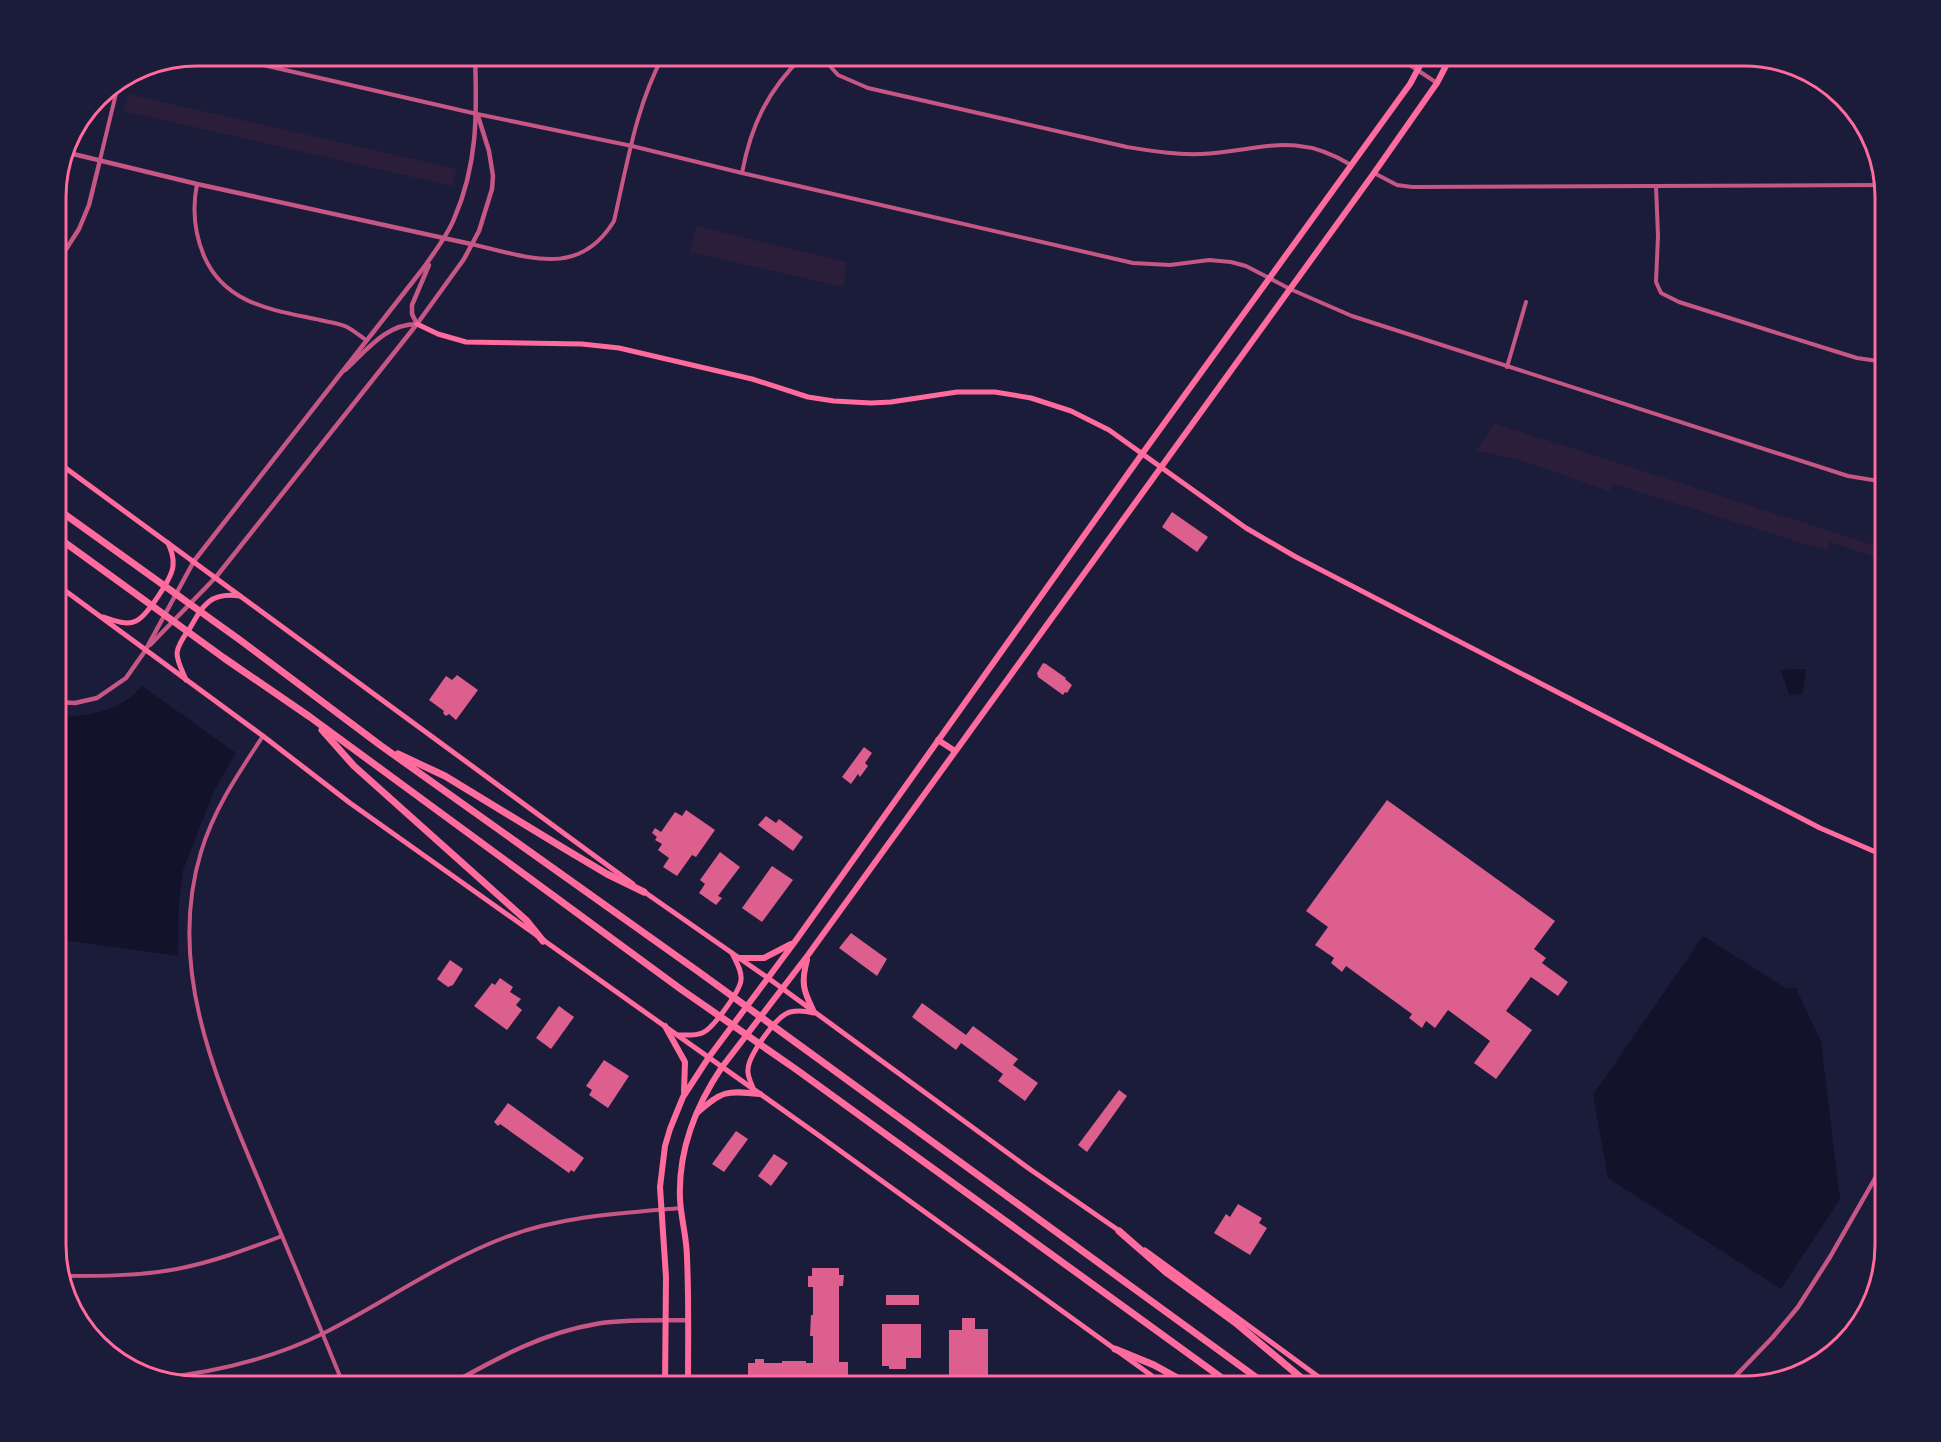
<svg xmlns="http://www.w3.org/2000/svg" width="1941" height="1442" font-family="Lato,sans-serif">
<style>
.green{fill:#2a1e3b}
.water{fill:#12122b}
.building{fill:#dd5f8e}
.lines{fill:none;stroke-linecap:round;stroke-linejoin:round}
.minor{stroke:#c65784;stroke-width:4}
.tertiary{stroke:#c65784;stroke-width:4.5}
.secondary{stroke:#ff6b9d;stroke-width:5}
.primary{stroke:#ff6b9d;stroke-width:6}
.motorway{stroke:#ff6b9d;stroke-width:7}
.rim{fill:none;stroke:#ff6b9d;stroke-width:3}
</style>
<rect width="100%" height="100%" fill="#1b1b3a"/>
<g class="green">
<path d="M128 94 457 169 452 186 123 111Z"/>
<path d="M696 226 847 262 843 287 690 252Z"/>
<path d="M1494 423 1885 549V560L1830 542 1827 551 1614 484 1609 491 1517 459 1476 451Z"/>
</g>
<g class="water">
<path d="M1806 669 1802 694 1789 695 1781 670Z"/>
<path d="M142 686 236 753 215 789 183 870 179 903 178 956 56 939V718C89 715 119 713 142 686Z"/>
<path d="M1703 936 1787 989 1796 988 1821 1042 1840 1199 1781 1289 1608 1178 1593 1095Z"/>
</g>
<g class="building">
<path d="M1172 512 1208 537 1197 552 1162 527Z"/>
<path d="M1043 663 1046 664 1066 678 1065 679 1072 685 1067 693 1065 692 1063 695 1038 677 1037 673Z"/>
<path d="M457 675 478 690 456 720 449 714 446 716 443 713 444 711 429 700 446 676 452 680Z"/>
<path d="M864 747 872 753 865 763 868 766 860 777 858 774 851 784 842 777Z"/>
<path d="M1387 800 1555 921 1534 949 1546 958 1542 963 1568 982 1558 996 1531 977 1506 1011 1532 1030 1496 1079 1474 1063 1490 1041 1448 1010 1435 1028 1426 1021 1422 1028 1409 1018 1412 1014 1346 966 1342 972 1331 963 1334 958 1315 945 1328 927 1306 911Z"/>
<path d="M686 810 715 830 696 857 692 855 677 876 663 867 669 858 658 850 662 844 655 840 657 837 652 833 655 828 661 832 675 812 682 816Z"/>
<path d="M766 816 776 823 779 819 803 837 793 851 758 825Z"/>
<path d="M720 852 740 867 718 896 722 898 716 905 699 893 705 884 700 880Z"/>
<path d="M772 866 793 880 762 922 742 908Z"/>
<path d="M851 933 887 959 877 976 839 948Z"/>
<path d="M450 960 463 969 453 985 448 987 437 979Z"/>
<path d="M500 978 513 987 510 992 521 999 516 1005 522 1010 507 1030 474 1006 492 983 495 985Z"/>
<path d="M922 1003 966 1035 973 1026 1018 1059 1013 1065 1038 1083 1025 1101 998 1081 1003 1074 961 1043 956 1050 912 1017Z"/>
<path d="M559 1006 574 1017 551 1049 536 1038Z"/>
<path d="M604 1060 629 1076 608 1108 589 1095 592 1090 586 1086Z"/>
<path d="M1119 1090 1127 1096 1087 1152 1078 1145Z"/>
<path d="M508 1103 584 1158 574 1172 571 1170 569 1173 500 1124 498 1126 494 1122Z"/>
<path d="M736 1131 748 1139 724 1172 712 1164Z"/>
<path d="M774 1154 788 1163 771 1186 758 1176Z"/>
<path d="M1238 1204 1262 1218 1259 1223 1267 1228 1250 1255 1214 1233 1226 1214 1230 1217Z"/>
<path d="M812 1268H839V1275H844L843 1286H839V1362H848V1386H748V1363H755V1359H764V1363H782V1361H806V1363H813V1336H810L811 1315H813V1287H808V1276H812Z"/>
<rect x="886" y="1295" width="33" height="10"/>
<path d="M962 1318H975V1329H988V1385L949 1386V1330H962Z"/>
<path d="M882 1324H921V1358H906V1369H889V1366H882Z"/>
</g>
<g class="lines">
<g class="minor">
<path d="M224 56 477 114 632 146 742 173 1133 263 1170 265 1209 260 1231 262 1246 266 1290 289 1352 316 1848 476 1885 482"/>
<path d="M821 56 838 75 868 88 1127 147C1152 151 1176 155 1201 154 1260 151 1295 130 1351 165"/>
<path d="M1396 56 1437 83"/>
<path d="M100 160 119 81"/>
<path d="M742 173C751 125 768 90 803 56"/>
<path d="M1374 173 1397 185 1412 187 1883 185"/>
<path d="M197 184C192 209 194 232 204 256 225 305 274 310 320 320 328 322 339 323 347 327 353 330 360 336 366 340"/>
<path d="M1656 186 1658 236 1656 282 1661 293 1679 302 1828 349 1857 358 1885 362"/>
<path d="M471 244C526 256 578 280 614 221 627 165 636 106 663 56"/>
<path d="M1507 367 1526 302"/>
<path d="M263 736C238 774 214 809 201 852 165 971 219 1085 264 1193 291 1257 318 1322 344 1386"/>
<path d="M62 1276C100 1276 139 1276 177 1269 213 1262 248 1249 282 1236"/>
<path d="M153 1379C211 1373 272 1359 324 1333 385 1302 442 1261 506 1237 562 1216 622 1213 681 1208"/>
</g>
<g class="tertiary">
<path d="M65 152 197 184 471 244"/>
<path d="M56 265 79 229 89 205 100 160"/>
<path d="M417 324 412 314V305L429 265"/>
<path d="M345 370C367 350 386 324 417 324"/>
<path d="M150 645 216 577 417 324 464 259 479 231 492 189 493 176 489 151 478 116"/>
<path d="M56 702 75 703 97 698 126 678 145 651 194 561 425 266C435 251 447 236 454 219 478 164 477 113 475 56"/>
<path d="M447 1386C494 1360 541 1333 596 1324 625 1319 659 1321 688 1320"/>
<path d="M1726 1386 1773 1337 1798 1307 1830 1257 1877 1175 1885 1155"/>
</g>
<g class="secondary">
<path d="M417 324 438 334 466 342 582 344 619 348 752 379 808 397 834 401 871 403 891 402 957 392H995L1031 398 1071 411 1109 430 1246 528 1296 557 1820 828 1885 856"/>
<path d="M56 461 633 884"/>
<path d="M56 584 263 736 350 803 821 1137 1166 1386"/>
<path d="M103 617C113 620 126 626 136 621 147 616 172 578 173 566 174 557 171 550 168 543"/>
<path d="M186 680C183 672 177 662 177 653 178 644 185 635 190 628 203 605 210 592 240 596"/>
<path d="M643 891 768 978 1031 1170 1121 1232"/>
<path d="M679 1035C686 1035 695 1036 702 1033 712 1030 740 991 741 980 742 970 736 962 732 953"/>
<path d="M753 1088C751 1082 747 1076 748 1069 749 1055 776 1016 790 1012 798 1010 806 1011 814 1013"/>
<path d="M1145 1250 1331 1386"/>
</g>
<g class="primary">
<path d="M938 740 955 751"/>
<path d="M739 958H764L791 944"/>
<path d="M807 960C801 982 803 990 813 1010"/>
<path d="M665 1026 685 1062 684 1092"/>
<path d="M697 1113C722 1091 726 1090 760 1094"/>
<path d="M665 1386 666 1277 660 1187 665 1146 670 1129 683 1097 709 1057 794 943 1142 454 1410 84 1425 56"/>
<path d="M688 1386C688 1344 689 1301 687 1258 687 1238 681 1219 680 1199 678 1150 695 1107 722 1067L808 955 1374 173 1437 83 1451 56"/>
</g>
<g class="motorway">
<path d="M56 508 240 640 380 745 699 972 1268 1386"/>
<path d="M56 536 224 658 310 717 682 990 797 1070 1233 1386"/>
<path d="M322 730 354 766 526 920 543 941"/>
<path d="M398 754 445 776 565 849 607 874 644 892"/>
<path d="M1119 1231 1167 1273 1237 1324 1311 1386"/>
<path d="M1115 1349 1154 1365 1192 1386"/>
</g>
</g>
<path d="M0 0H1941V1442H0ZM197 66H1744A131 131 0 0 1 1875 197V1245A131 131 0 0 1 1744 1376H197A131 131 0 0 1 66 1245V197A131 131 0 0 1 197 66Z" fill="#1b1b3a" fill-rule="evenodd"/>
<path class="rim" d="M197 66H1744A131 131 0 0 1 1875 197V1245A131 131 0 0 1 1744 1376H197A131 131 0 0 1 66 1245V197A131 131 0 0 1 197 66Z"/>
</svg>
